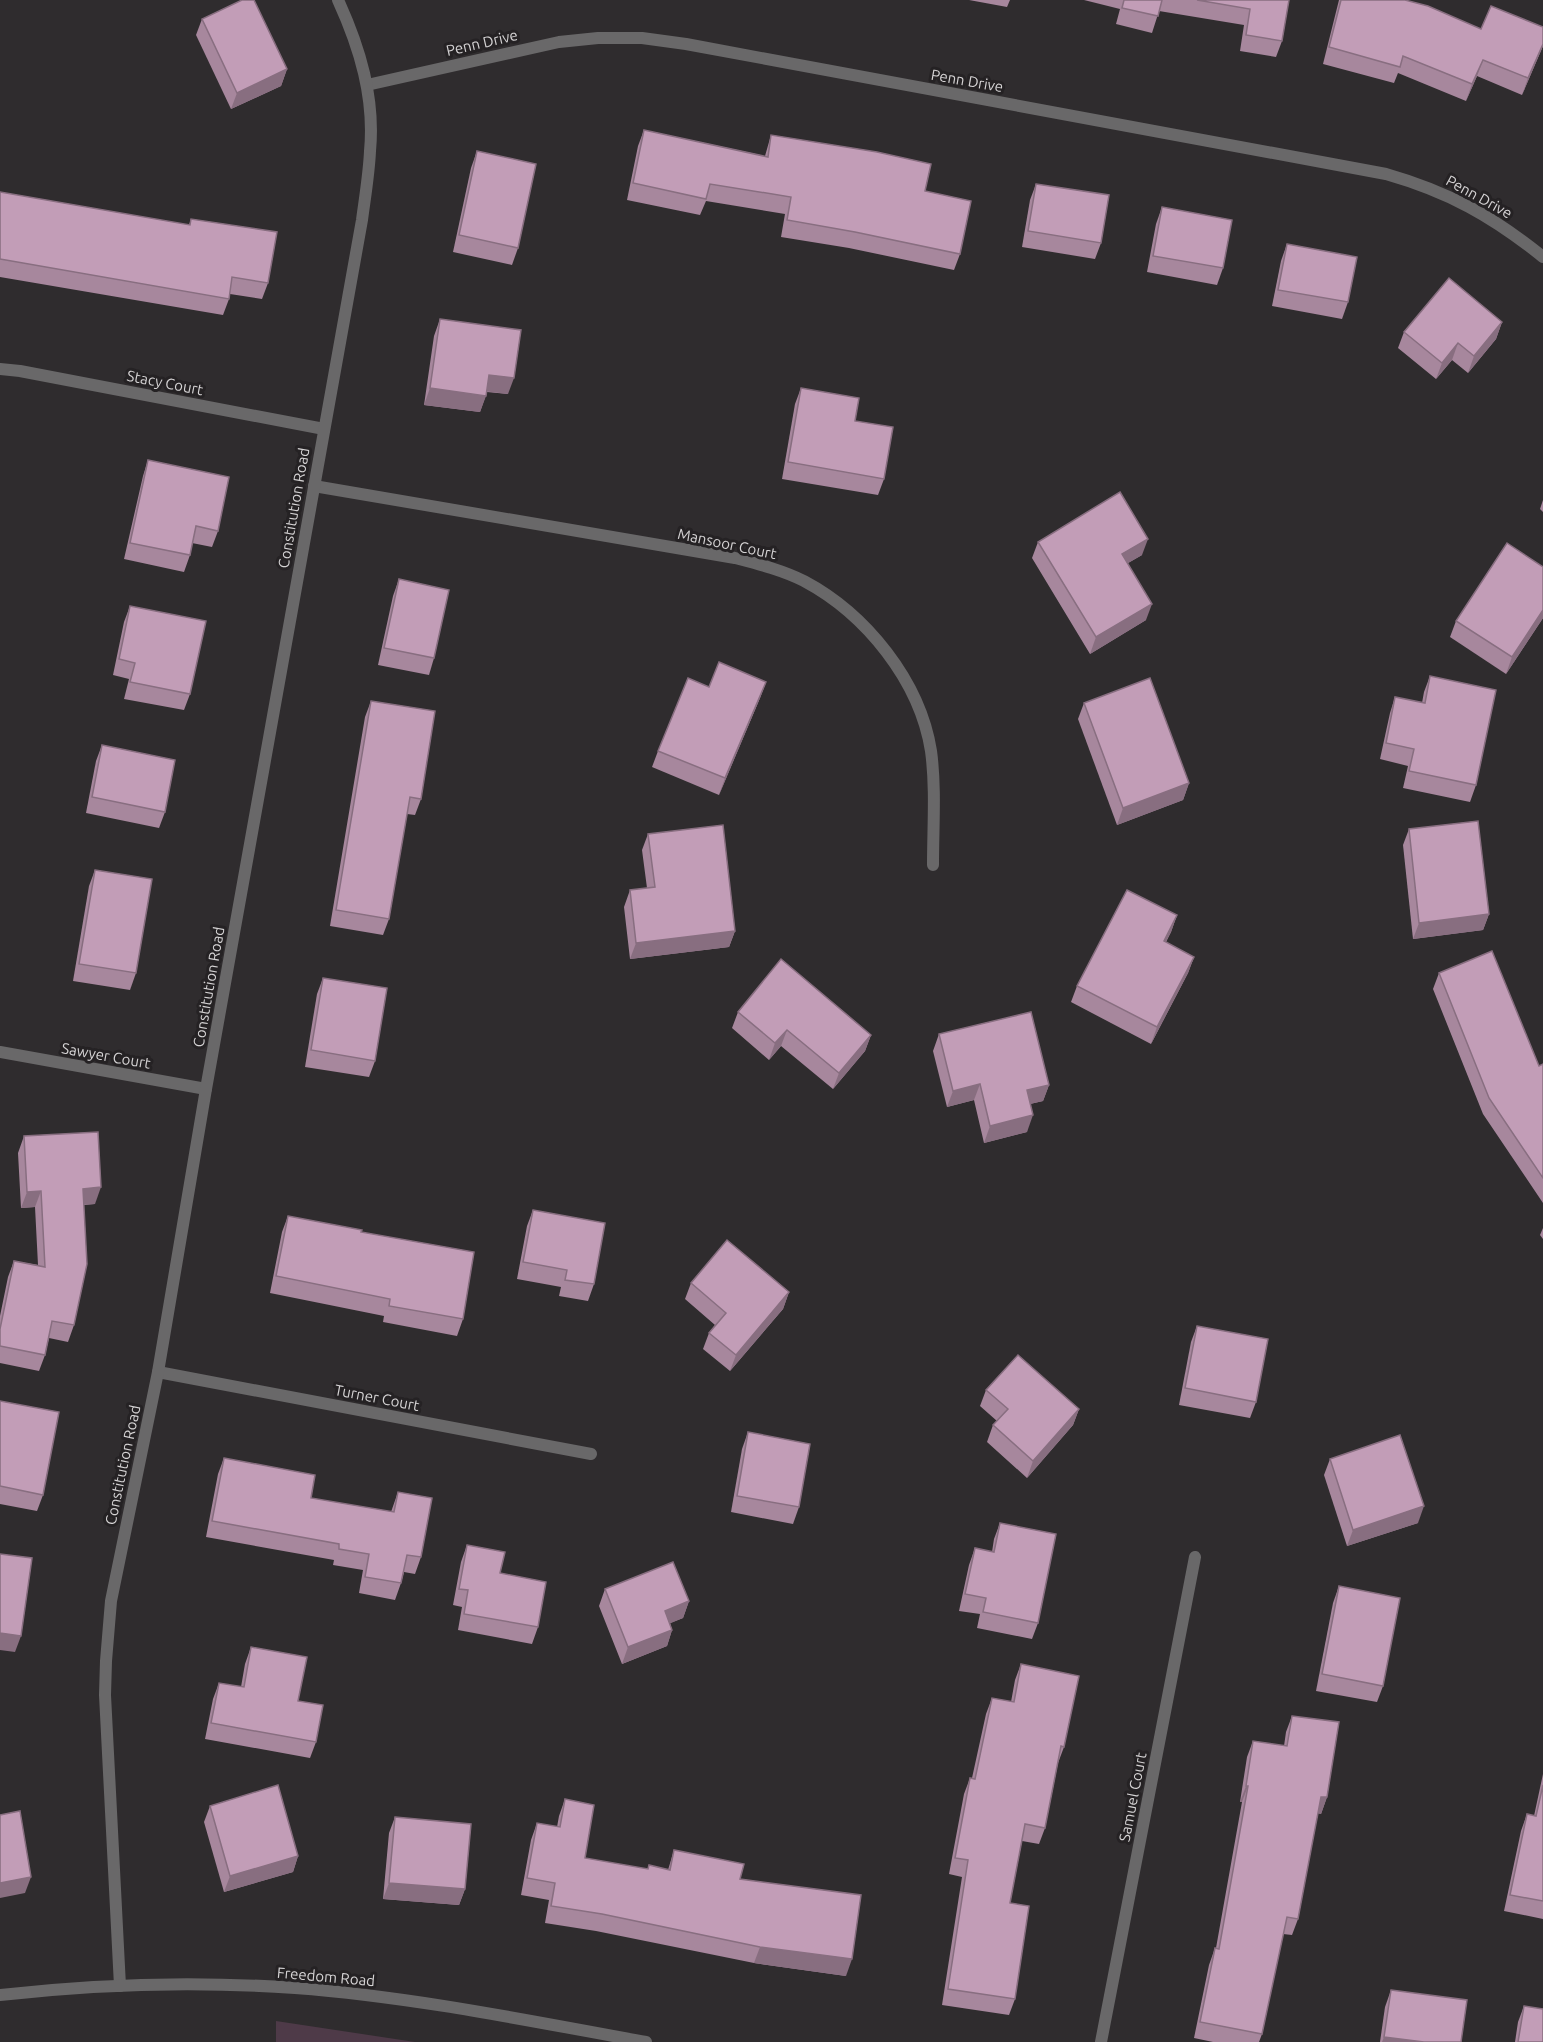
<svg xmlns="http://www.w3.org/2000/svg" width="1543" height="2042" font-family="Ubuntu,sans-serif">
<style>
.green{fill:#4e3a48}
.lines{fill:none;stroke-linecap:round;stroke-linejoin:round}
.minor{stroke:#696869;stroke-width:12}
.wall{fill:#a7879d}
.shaded-wall{fill:#886e80}
.building{fill:#c29db7;stroke:#886e80;stroke-width:1.5}
.labels{text-anchor:middle;stroke-width:6;stroke-linejoin:round;paint-order:stroke}
.street-label{font-size:15px;fill:#d5d3d4;stroke:#252224}
</style>
<rect width="100%" height="100%" fill="#2f2c2e"/>
<path class="green" d="M276 2021 415 2042H276Z"/>
<g class="lines">
<g class="minor">
<path d="M367 85 559 42 598 38H642L686 44 1386 174C1449 192 1492 216 1543 257"/>
<path d="M0 369 20 371 324 429"/>
<path d="M314 486 735 558C758 564 782 570 804 581 866 614 920 681 931 751 936 788 933 827 933 865"/>
<path d="M0 1052 206 1089"/>
<path d="M158 1372 591 1454"/>
<path d="M120 1986 105 1695 106 1661 111 1601 158 1372 206 1089 362 220C365 197 369 174 370 151 375 98 360 48 338 0"/>
<path d="M0 1995C97 1984 198 1981 295 1988 414 1997 530 2021 646 2042"/>
<path d="M1101 2042 1195 1557"/>
</g>
</g>
<g class="wall">
<path d="M969 0H1010L1007 7Z"/>
<path d="M1084 0H1289L1282 41 1276 57 1240 51 1244 25 1159 11 1152 33 1116 24 1120 9Z"/>
<path d="M1339 0H1405L1481 29 1543 27V46L1522 95 1477 76 1466 101 1398 73 1394 83 1323 64Z"/>
<path d="M202 19 287 69 281 86 231 109 196 35Z"/>
<path d="M644 130 765 156 771 135 925 191 960 254 954 270 849 248 781 237 785 214 706 201 700 215 627 200 638 146Z"/>
<path d="M477 151 518 248 512 265 453 252 471 168Z"/>
<path d="M1036 184 1101 243 1095 259 1022 247 1030 200Z"/>
<path d="M0 192 189 225 191 219 268 283 262 299 230 294 229 299 223 315 0 277Z"/>
<path d="M1162 207 1223 268 1217 285 1147 272 1156 224Z"/>
<path d="M1287 244 1348 302 1342 319 1272 306 1281 261Z"/>
<path d="M440 319 508 394 487 392 480 412 424 405 434 336Z"/>
<path d="M1502 322 1496 339 1468 373 1452 360 1436 379 1398 348 1404 332Z"/>
<path d="M801 388 855 421 884 479 878 495 782 479 795 404Z"/>
<path d="M148 460 218 531 212 547 192 543 190 555 184 572 124 559 143 476Z"/>
<path d="M1543 500V512L1540 509Z"/>
<path d="M1038 542 1142 555 1128 563 1146 620 1090 654 1032 558Z"/>
<path d="M1543 567V618L1506 674 1450 637 1456 621Z"/>
<path d="M399 579 434 658 429 675 378 665 393 596Z"/>
<path d="M130 606 190 694 184 710 124 699 129 679 113 675 124 622Z"/>
<path d="M1430 676 1476 785 1470 802 1403 788 1408 766 1380 759 1390 713 1395 697 1422 703 1424 692Z"/>
<path d="M766 682 760 698 719 795 652 767 658 751 709 687Z"/>
<path d="M371 701 421 799 415 815 407 814 389 919 383 935 330 926 365 717Z"/>
<path d="M1084 703 1189 783 1183 800 1117 825 1078 719Z"/>
<path d="M102 745 165 812 159 828 86 813 96 761Z"/>
<path d="M1409 829 1489 914 1483 930 1413 939 1403 845Z"/>
<path d="M648 834 735 931 729 947 630 959 624 907 630 890 647 888 642 850Z"/>
<path d="M95 870 136 973 130 990 73 981 89 886Z"/>
<path d="M1177 915 1171 932 1166 942 1194 957 1188 973 1151 1044 1071 1002 1077 986Z"/>
<path d="M1439 973 1539 1066 1543 1064V1203L1483 1114 1433 989Z"/>
<path d="M323 978 375 1061 369 1077 305 1067 317 994Z"/>
<path d="M738 1012 871 1035 865 1051 833 1089 781 1046 769 1060 732 1028Z"/>
<path d="M939 1034 1049 1085 1043 1101 1030 1104 1027 1132 984 1143 974 1100 947 1107 933 1051Z"/>
<path d="M24 1136 95 1204 84 1205 74 1325 68 1342 49 1338 45 1355 39 1371 0 1363V1316L8 1277 14 1261 38 1265 35 1207 21 1208 18 1153Z"/>
<path d="M533 1210 594 1284 588 1301 559 1296 561 1287 517 1279 527 1226Z"/>
<path d="M288 1216 361 1232 463 1319 457 1336 383 1322 384 1316 270 1293 282 1232Z"/>
<path d="M1543 1228V1239L1540 1235Z"/>
<path d="M691 1283 789 1292 783 1309 730 1371 703 1349 709 1333 715 1325 685 1299Z"/>
<path d="M1197 1326 1256 1402 1250 1418 1179 1405 1191 1342Z"/>
<path d="M986 1390 1079 1409 1073 1425 1027 1478 987 1442 993 1425 997 1421 980 1406Z"/>
<path d="M0 1401 43 1495 37 1511 0 1504Z"/>
<path d="M748 1432 799 1507 793 1524 731 1512 742 1449Z"/>
<path d="M224 1458 311 1498 391 1512 398 1492 421 1557 415 1574 404 1572 401 1583 395 1600 359 1593 363 1570 333 1565 334 1560 206 1537 218 1474Z"/>
<path d="M1330 1459 1418 1523 1347 1546 1324 1475Z"/>
<path d="M1000 1523 1038 1623 1032 1639 977 1628 980 1614 959 1611 969 1565 975 1548 992 1552 994 1539Z"/>
<path d="M467 1545 500 1573 538 1627 532 1644 458 1630 462 1607 453 1605 461 1562Z"/>
<path d="M1339 1586 1383 1686 1377 1702 1316 1691 1333 1603Z"/>
<path d="M605 1589 689 1601 683 1618 670 1623 672 1630 667 1646 622 1664 599 1606Z"/>
<path d="M251 1647 298 1701 316 1742 310 1758 205 1739 213 1699 219 1683 241 1687 245 1664Z"/>
<path d="M1021 1664 1064 1747 1058 1763 1045 1828 1039 1844 1022 1841 1010 1903 1015 1999 1009 2015 942 2005 962 1877 949 1874 964 1794 970 1778H972L986 1714 992 1698 1011 1702 1015 1680Z"/>
<path d="M1292 1716 1327 1797 1321 1814 1318 1813 1298 1919 1292 1935 1283 1934 1262 2034 1259 2042H1213L1194 2038 1209 1965 1215 1948H1216L1242 1802H1240L1247 1757 1253 1741 1284 1746 1286 1732Z"/>
<path d="M1543 1774V1919L1504 1911 1521 1831 1527 1814 1534 1816Z"/>
<path d="M565 1799 585 1858 647 1869 668 1870 674 1850 740 1879 846 1976 754 1963 596 1931 545 1923 549 1900 521 1895 531 1840 537 1823 557 1827 559 1816Z"/>
<path d="M210 1806 298 1856 293 1872 224 1892 204 1822Z"/>
<path d="M395 1817 465 1889 459 1905 383 1899 389 1833Z"/>
<path d="M1391 1990 1461 2042H1380L1385 2007Z"/>
<path d="M1524 2006 1543 2042H1515L1518 2022Z"/>
</g>
<g class="shaded-wall">
<path d="M1543 44V46L1522 95 1528 78Z"/>
<path d="M1483 60 1477 76 1466 101 1472 84Z"/>
<path d="M287 69 281 86 231 109 237 93Z"/>
<path d="M1502 322 1496 339 1468 373 1474 356Z"/>
<path d="M1458 343 1452 360 1436 379 1442 363Z"/>
<path d="M489 375 514 378 508 394 483 391Z"/>
<path d="M430 388 486 396 480 412 424 405Z"/>
<path d="M1148 539 1142 555 1116 570 1122 554Z"/>
<path d="M1152 604 1146 620 1090 654 1096 637Z"/>
<path d="M1543 610V618L1506 674 1512 657Z"/>
<path d="M766 682 760 698 719 795 725 778Z"/>
<path d="M1189 783 1183 800 1117 825 1123 808Z"/>
<path d="M1489 914 1483 930 1413 939 1419 923Z"/>
<path d="M1177 915 1171 932 1158 957 1164 941Z"/>
<path d="M735 931 729 947 630 959 636 943Z"/>
<path d="M1194 957 1188 973 1151 1044 1157 1027Z"/>
<path d="M787 1030 781 1046 769 1060 775 1043Z"/>
<path d="M871 1035 865 1051 833 1089 839 1073Z"/>
<path d="M980 1084 974 1100 947 1107 953 1091Z"/>
<path d="M1049 1085 1043 1101 1021 1106 1027 1090Z"/>
<path d="M1033 1115 1027 1132 984 1143 990 1126Z"/>
<path d="M101 1187 95 1204 77 1205 83 1189Z"/>
<path d="M41 1191 35 1207 21 1208 27 1192Z"/>
<path d="M789 1292 783 1309 730 1371 736 1355Z"/>
<path d="M1079 1409 1073 1425 1027 1478 1033 1461Z"/>
<path d="M1424 1506 1418 1523 1347 1546 1353 1530Z"/>
<path d="M689 1601 683 1618 659 1628 665 1611Z"/>
<path d="M672 1630 667 1646 622 1664 628 1647Z"/>
<path d="M0 1633 21 1636 15 1652 0 1650Z"/>
<path d="M1246 1786H1248L1242 1802H1240Z"/>
<path d="M1321 1797H1327L1321 1814 1315 1813Z"/>
<path d="M298 1856 293 1872 224 1892 230 1876Z"/>
<path d="M31 1877 25 1893 0 1898V1883Z"/>
<path d="M389 1883 465 1889 459 1905 383 1899Z"/>
<path d="M760 1947 852 1959 846 1976 754 1963Z"/>
<path d="M1384 2037 1424 2042H1382Z"/>
</g>
<g class="building">
<path d="M242 0H254L287 69 237 93 202 19Z"/>
<path d="M1124 0H1162L1158 16 1122 8Z"/>
<path d="M1197 0H1289L1282 41 1246 35 1250 9Z"/>
<path d="M1341 0H1405L1428 6 1481 29 1491 6 1543 27V44L1528 78 1483 60 1472 84 1403 56 1400 67 1329 47Z"/>
<path d="M644 130 768 157 771 135 877 152 931 164 925 191 971 201 960 254 855 232 787 220 791 197 710 184 706 199 633 183Z"/>
<path d="M477 151 536 164 518 248 459 235Z"/>
<path d="M1036 184 1109 195 1101 243 1028 231Z"/>
<path d="M0 192 190 225 191 219 277 232 268 283 232 277 229 299 0 259Z"/>
<path d="M1162 207 1232 220 1223 268 1153 256Z"/>
<path d="M1287 244 1357 257 1348 302 1278 290Z"/>
<path d="M1449 278 1502 322 1474 356 1458 343 1442 363 1404 332Z"/>
<path d="M440 319 521 330 514 378 489 375 486 396 430 388Z"/>
<path d="M801 388 859 398 855 421 893 427 884 479 788 462Z"/>
<path d="M148 460 229 477 218 531 196 526 190 555 130 543Z"/>
<path d="M1120 492 1148 539 1122 554 1152 604 1096 637 1038 542Z"/>
<path d="M1507 543 1543 567V610L1512 657 1456 621Z"/>
<path d="M399 579 449 590 434 658 384 648Z"/>
<path d="M130 606 206 621 190 694 130 682 135 663 119 659Z"/>
<path d="M719 662 766 682 725 778 658 751 688 678 709 687Z"/>
<path d="M1430 676 1496 690 1476 785 1409 771 1414 749 1386 743 1395 697 1425 703Z"/>
<path d="M1150 678 1189 783 1123 808 1084 703Z"/>
<path d="M371 701 435 711 421 799 410 797 389 919 336 910Z"/>
<path d="M102 745 175 760 165 812 92 797Z"/>
<path d="M1478 821 1489 914 1419 923 1409 829Z"/>
<path d="M723 825 735 931 636 943 630 890 655 887 648 834Z"/>
<path d="M95 870 152 879 136 973 79 964Z"/>
<path d="M1127 890 1177 915 1164 941 1194 957 1157 1027 1077 986Z"/>
<path d="M1492 951 1539 1066 1543 1064V1178L1489 1098 1439 973Z"/>
<path d="M781 959 871 1035 839 1073 787 1030 775 1043 738 1012Z"/>
<path d="M323 978 387 988 375 1061 311 1050Z"/>
<path d="M1031 1012 1049 1085 1027 1090 1033 1115 990 1126 980 1084 953 1091 939 1034Z"/>
<path d="M98 1132 101 1187 83 1189 87 1264 74 1325 52 1321 45 1355 0 1346V1329L14 1261 45 1267 41 1191 27 1192 24 1136Z"/>
<path d="M533 1210 605 1223 594 1284 565 1280 567 1270 523 1262Z"/>
<path d="M288 1216 362 1230 361 1232 474 1252 463 1319 389 1306 390 1299 276 1276Z"/>
<path d="M727 1240 789 1292 736 1355 709 1333 726 1313 691 1283Z"/>
<path d="M1197 1326 1268 1339 1256 1402 1185 1388Z"/>
<path d="M1018 1355 1079 1409 1033 1461 993 1425 1008 1409 986 1390Z"/>
<path d="M0 1401 59 1412 43 1495 0 1486Z"/>
<path d="M748 1432 810 1444 799 1507 737 1496Z"/>
<path d="M1400 1435 1424 1506 1353 1530 1330 1459Z"/>
<path d="M224 1458 315 1475 311 1498 394 1512 398 1492 432 1498 421 1557 407 1555 401 1583 365 1577 369 1554 339 1549V1544L212 1521Z"/>
<path d="M1000 1523 1056 1534 1038 1623 983 1612 986 1598 965 1594 975 1548 994 1552Z"/>
<path d="M467 1545 505 1552 500 1573 546 1582 538 1627 464 1614 468 1590 459 1589Z"/>
<path d="M0 1554 32 1558 21 1636 0 1633Z"/>
<path d="M673 1562 689 1601 665 1611 672 1630 628 1647 605 1589Z"/>
<path d="M1339 1586 1400 1598 1383 1686 1322 1674Z"/>
<path d="M251 1647 307 1657 298 1701 323 1705 316 1742 211 1723 219 1683 244 1687Z"/>
<path d="M1021 1664 1079 1676 1064 1747 1061 1746 1045 1828 1025 1824 1010 1903 1029 1906 1015 1999 948 1989 968 1860 955 1858 970 1778 975 1779 992 1698 1014 1702Z"/>
<path d="M1292 1716 1339 1722 1327 1797H1321L1298 1919 1287 1917 1262 2034 1200 2022 1215 1948 1219 1949 1248 1786H1246L1253 1741 1287 1746Z"/>
<path d="M278 1785 298 1856 230 1876 210 1806Z"/>
<path d="M1543 1785V1901L1510 1895 1527 1814 1536 1816Z"/>
<path d="M565 1799 594 1805 585 1858 648 1869 649 1865 670 1870 674 1850 744 1864 740 1879 861 1895 852 1959 760 1947 602 1914 551 1906 555 1883 527 1878 537 1823 560 1827Z"/>
<path d="M20 1811 31 1877 0 1883V1815Z"/>
<path d="M395 1817 471 1824 465 1889 389 1883Z"/>
<path d="M1391 1990 1467 2000 1461 2042H1424L1384 2037Z"/>
<path d="M1524 2006 1543 2009V2042H1518Z"/>
</g>
<g class="labels">
<g class="street-label">
<text transform="translate(482 43) rotate(-13)" y="5">Penn Drive</text>
<text transform="translate(967 81) rotate(10)" y="5">Penn Drive</text>
<text transform="translate(1479 197) rotate(29)" y="5">Penn Drive</text>
<text transform="translate(165 383) rotate(11)" y="5">Stacy Court</text>
<text transform="translate(294 508) rotate(-80)" y="5">Constitution Road</text>
<text transform="translate(727 544) rotate(12)" y="5">Mansoor Court</text>
<text transform="translate(209 987) rotate(-80)" y="5">Constitution Road</text>
<text transform="translate(106 1056) rotate(10)" y="5">Sawyer Court</text>
<text transform="translate(377 1398) rotate(11)" y="5">Turner Court</text>
<text transform="translate(123 1465) rotate(-78)" y="5">Constitution Road</text>
<text transform="translate(1133 1797) rotate(-79)" y="5">Samuel Court</text>
<text transform="translate(326 1977) rotate(5)" y="5">Freedom Road</text>
</g>
</g>
</svg>
